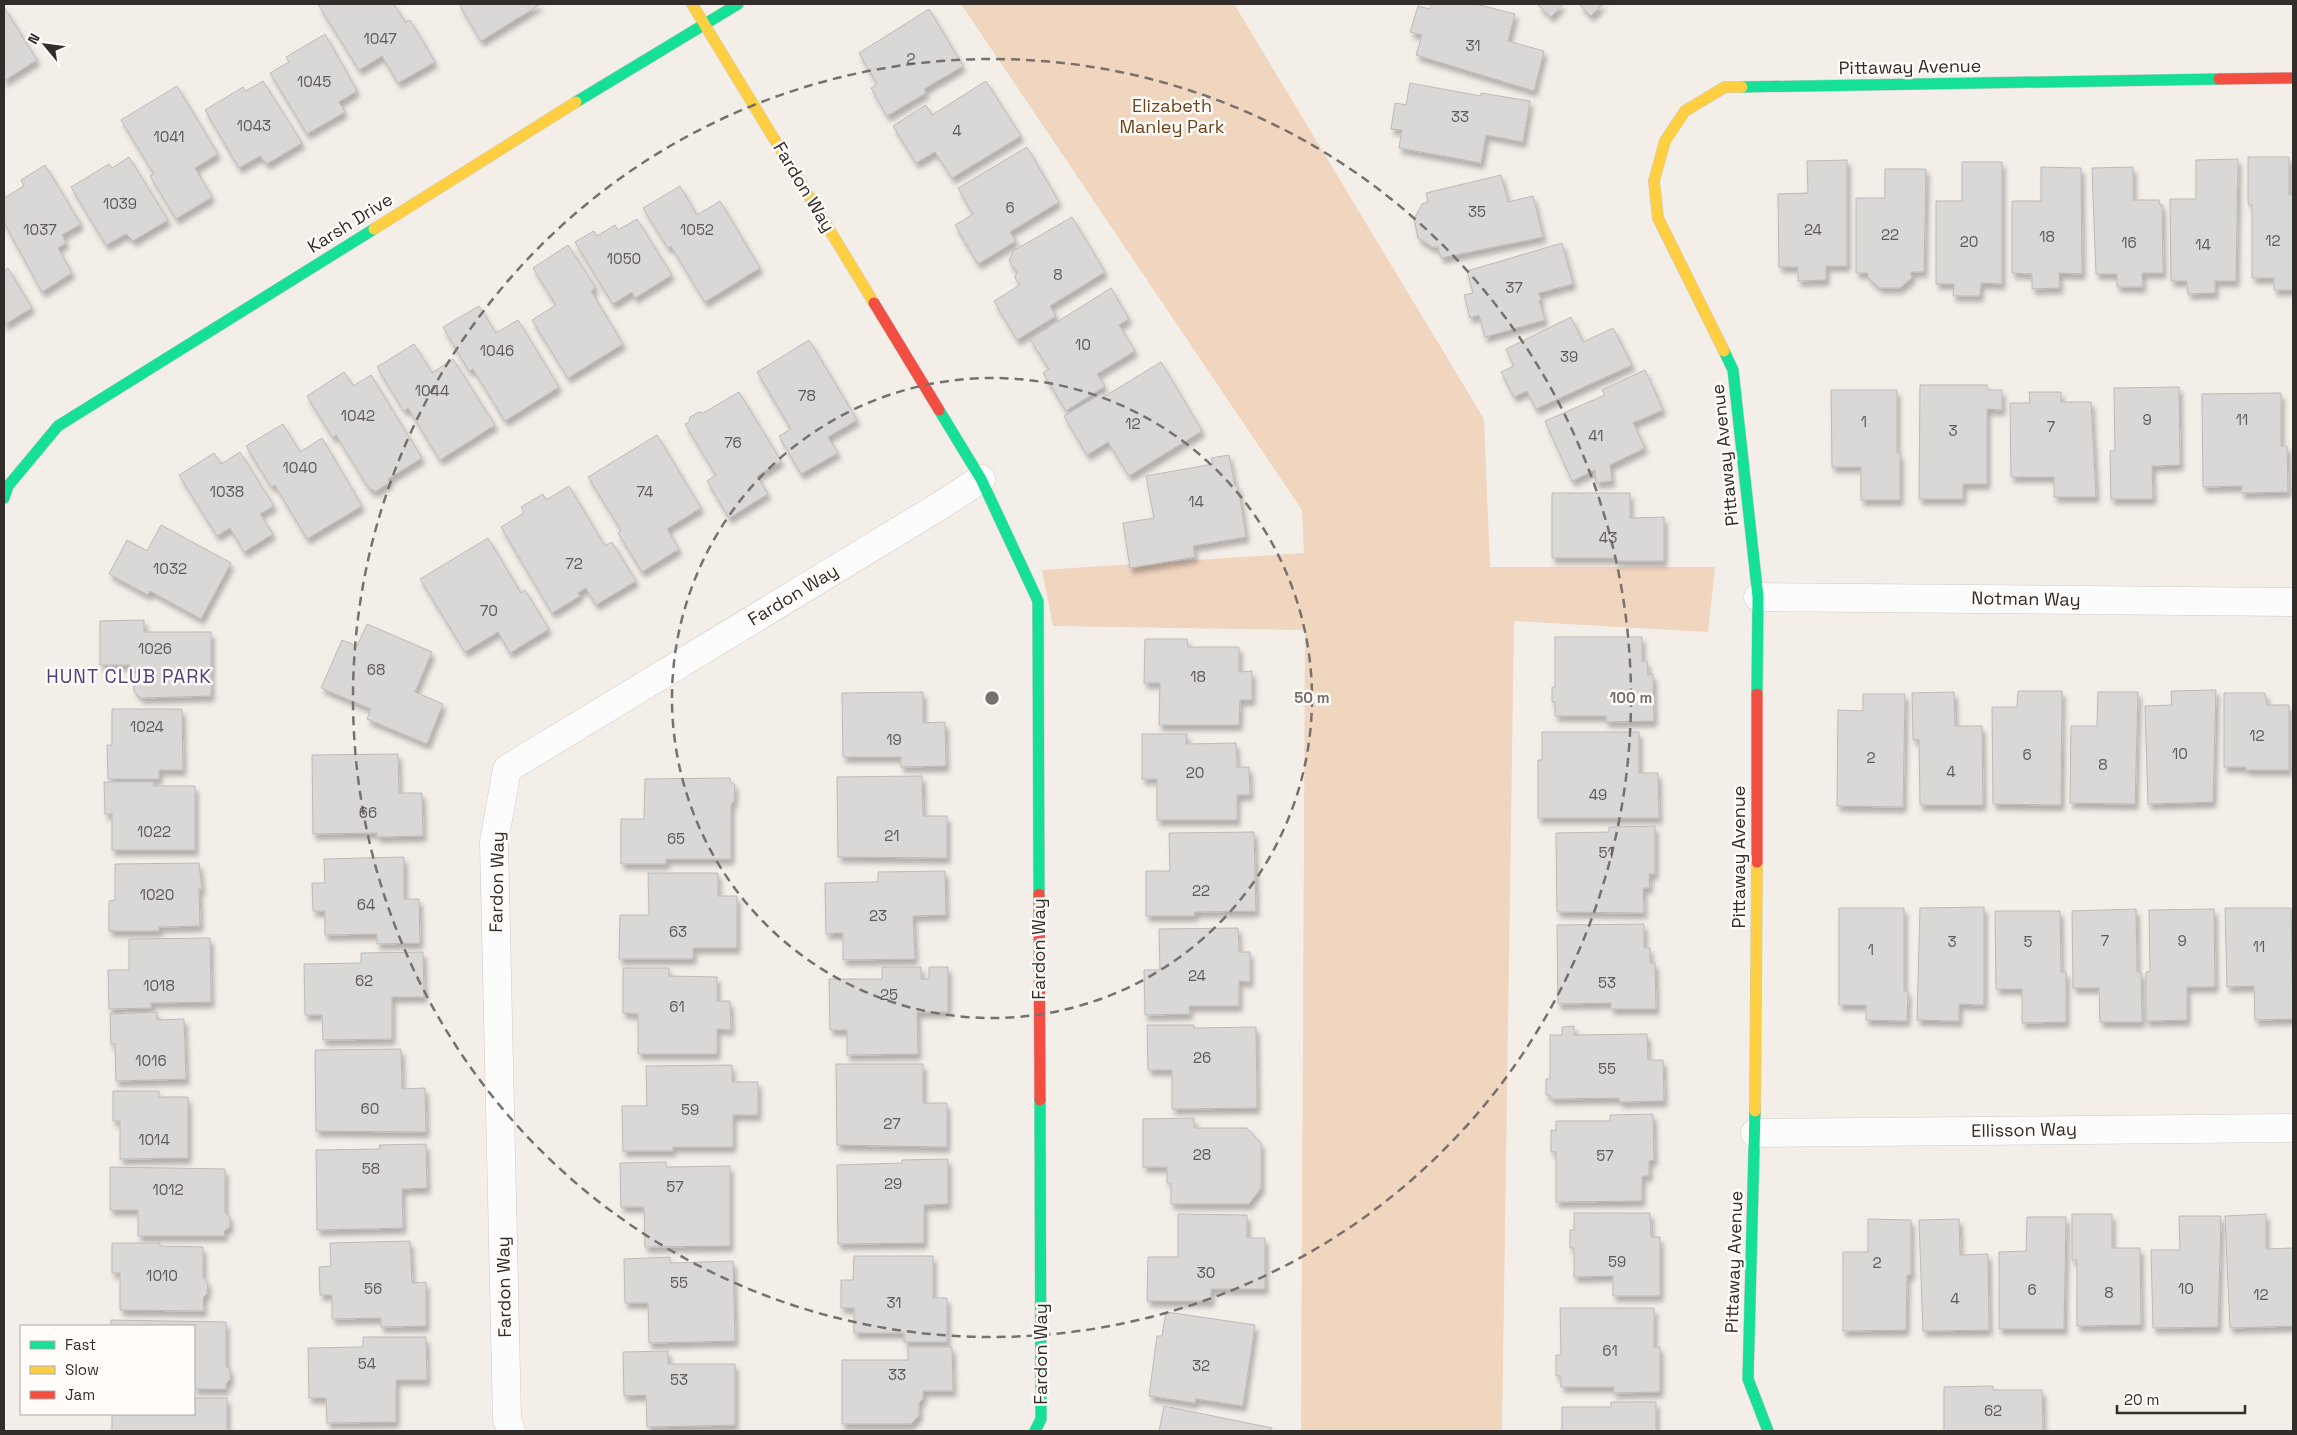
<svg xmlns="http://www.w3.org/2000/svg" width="2297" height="1435" font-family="'Space Grotesk',sans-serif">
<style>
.green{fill:#f0d5bf}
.building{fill:#dad7d7;stroke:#bcbab9;filter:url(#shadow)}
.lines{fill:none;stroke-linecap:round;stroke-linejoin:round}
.street-casing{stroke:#cfcac6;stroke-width:29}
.fast-casing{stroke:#cfcac6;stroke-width:12}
.slow-casing{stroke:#cfcac6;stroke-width:12}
.jam-casing{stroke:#cfcac6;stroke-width:12}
.street{stroke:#fdfcfc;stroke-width:28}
.fast{stroke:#16e098;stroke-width:11}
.slow{stroke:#ffcf43;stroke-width:11}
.jam{stroke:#f24e42;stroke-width:11}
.ring{fill:none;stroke:#76716d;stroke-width:2.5;stroke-dasharray:9 6}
.labels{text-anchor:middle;stroke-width:5;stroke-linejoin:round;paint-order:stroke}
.number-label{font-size:15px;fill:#5f5a58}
.street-label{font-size:18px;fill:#322d2a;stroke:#fffcfa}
.park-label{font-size:18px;fill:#6e4319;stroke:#fffcfa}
.neighbourhood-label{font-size:19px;letter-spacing:1px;fill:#51407d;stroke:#fffcfa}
.centre{fill:#76716d;stroke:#fffcfa;stroke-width:2.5}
.ring-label{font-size:15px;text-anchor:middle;font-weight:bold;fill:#76716d;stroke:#fffcfa;stroke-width:5;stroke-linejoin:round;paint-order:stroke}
</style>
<defs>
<filter id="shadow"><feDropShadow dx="3" dy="5.5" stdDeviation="2.5" flood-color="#0004"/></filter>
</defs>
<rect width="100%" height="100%" fill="#f4eee9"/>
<path class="green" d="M961 4H1234L1484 419 1490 567H1715L1708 632 1514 621 1502 1431H1301L1305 630 1053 626 1042 570 1304 553 1302 510Z"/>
<g class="building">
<path d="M318 4H394L405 22 410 20 435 62 398 83 382 56 359 70Z"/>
<path d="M459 4H541L481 41Z"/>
<path d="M1431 4H1476L1515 14 1508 41 1544 51 1534 91 1416 55 1422 35 1410 32 1418 6 1430 9Z"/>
<path d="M1537 4H1563L1551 17Z"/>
<path d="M1579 4H1603L1591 16Z"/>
<path d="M4 7 37 60 4 81Z"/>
<path d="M929 9 963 66 924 89 926 93 887 116 871 88 877 84 859 53Z"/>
<path d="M325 34 357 91 339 102 345 112 307 134 270 73 289 62 286 57Z"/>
<path d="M263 81 302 143 267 164 260 156 239 168 205 110 243 87 246 91Z"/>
<path d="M986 81 1021 136 952 178 935 152 916 163 893 126 926 105 932 115Z"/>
<path d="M1410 83 1481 96V93L1530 101 1523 142 1486 135 1481 163 1399 148 1402 130 1391 129 1395 103 1406 105Z"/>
<path d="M177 86 218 154 195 168 212 197 176 219 150 176 154 174 121 120Z"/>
<path d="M1027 147 1059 202 1010 232 1016 241 978 264 955 225 973 214 958 188Z"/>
<path d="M129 157 168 220 133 241 126 234 106 245 71 187 109 164 112 168Z"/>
<path d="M2248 157H2289V195H2293V290H2274V278H2252V205H2249L2248 201Z"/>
<path d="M2238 159 2236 281H2215V293L2188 294 2187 281H2171L2170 199H2196V160Z"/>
<path d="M1847 160V266H1826V280L1798 281V267H1779L1778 194 1808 193 1807 161Z"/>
<path d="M1962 162H2002V284L1981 283 1980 296H1953L1954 284H1936V201H1962Z"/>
<path d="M45 165 81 224 62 235 66 243 58 248 72 273 42 292 4 222V198L24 186 21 180Z"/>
<path d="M2041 167 2081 168 2082 274 2059 273 2060 288 2032 289V274L2012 273V201H2041Z"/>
<path d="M2133 167V200H2159L2160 205H2162L2163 273H2142L2143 287H2117V274H2096L2092 168Z"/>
<path d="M1885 169H1926L1924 272H1911L1912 278 1900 288H1880L1868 278V273H1856V198H1885Z"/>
<path d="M1501 175 1508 202 1533 196 1543 237 1441 258 1438 247H1432L1418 238 1414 219 1422 204 1428 202 1426 193Z"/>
<path d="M680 186 697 215 720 201 760 268 705 302 671 246 668 248 643 208Z"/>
<path d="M1072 217 1105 272 1050 306 1056 316 1017 340 994 301 1020 285 1015 278 1017 272 1009 261 1013 251Z"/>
<path d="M637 219 672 275 635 298 632 292 613 304 575 242 594 231 597 236 615 225 618 230Z"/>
<path d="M1562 243 1573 284 1539 293 1541 300 1539 301 1545 320 1485 337 1479 315 1470 318 1464 295 1473 293 1467 271Z"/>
<path d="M568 245 596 288 591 291 623 344 568 378 532 320 556 305 533 268Z"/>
<path d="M8 268 32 308 4 325V271Z"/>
<path d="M1111 288 1129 319 1119 325 1135 351 1097 374 1105 386 1066 411 1043 373 1049 369 1030 339Z"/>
<path d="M479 306 496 333 518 320 559 387 505 421 473 369 469 371 443 327Z"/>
<path d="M1571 317 1583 342 1613 328 1632 365 1536 409 1527 391 1514 397 1501 372 1514 366 1506 349Z"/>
<path d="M809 340 857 420 828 437 838 453 801 474 779 436 791 429 757 372Z"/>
<path d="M414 344 432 373 453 359 495 425 440 460 408 408 404 411 377 367Z"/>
<path d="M1161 362 1202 431 1129 476 1108 442 1087 455 1064 416 1103 393 1105 396Z"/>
<path d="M1645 370 1663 410 1633 423 1645 448 1610 465 1612 481 1596 483 1595 470 1572 481 1545 421 1605 395 1602 390Z"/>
<path d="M344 372 353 386 371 375 422 458 388 479 390 482 375 492 373 489 370 490 336 435 333 438 307 396Z"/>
<path d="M1920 385H1987L1988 390H2002V410L1987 409V484H1963V499H1919Z"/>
<path d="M2179 387 2180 465 2152 466 2153 499H2111L2110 451H2115L2114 388Z"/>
<path d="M1831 390H1897V453H1900V500H1861V467H1832Z"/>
<path d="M739 392 781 461 757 476 768 494 729 518 707 481 716 475 685 424 689 422 690 417 699 412 703 413Z"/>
<path d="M2029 392H2061V402H2091L2096 497H2054V477H2011L2010 403H2030Z"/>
<path d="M2281 393V446H2287L2288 492 2241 493 2242 486 2203 487 2202 394Z"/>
<path d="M283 424 300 452 322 438 362 506 307 539 275 485 271 487 246 446Z"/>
<path d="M657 435 701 508 667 529 679 549 642 572 618 533 621 530 588 477Z"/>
<path d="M240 452 274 506 260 514 273 534 244 552 230 528 217 536 179 475 214 453 221 464Z"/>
<path d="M1229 455 1235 486H1238L1246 537 1193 546 1195 557 1130 568 1123 523 1154 518 1146 476 1213 464 1211 458Z"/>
<path d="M569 486 605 546 612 542 636 581 596 605 586 588 578 593 580 596 552 613 501 527 524 513 521 507 543 494 546 500Z"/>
<path d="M1552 493H1630V518L1664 517V561H1615V558H1552Z"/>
<path d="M161 525 231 563 201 619 150 591 148 595 109 574 127 540 147 551Z"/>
<path d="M488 538 521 593 525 590 549 629 510 653 498 632 465 652 420 579Z"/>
<path d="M144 620V632H211V696L141 698 134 691V675L140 670H130V665H100V621Z"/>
<path d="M367 624 432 652 415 692 443 704 427 744 367 719 371 709 321 688 342 640 357 646Z"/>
<path d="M1555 637H1642V661H1647L1648 675 1653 674 1654 721 1606 722V716H1555V702H1552V687H1555Z"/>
<path d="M1145 639H1187L1188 647H1239V672L1252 671V700H1240L1239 725H1159L1160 683H1144Z"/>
<path d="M2216 690 2213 802 2148 804 2145 706 2172 705 2171 691Z"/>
<path d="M2018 691H2062L2061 805 1993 804 1992 707H2017Z"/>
<path d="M923 692V723L945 722 946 766 901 767V757H843L842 693Z"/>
<path d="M1954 692 1955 726H1982L1983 805H1920L1919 740H1913L1912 693Z"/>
<path d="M2098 692H2138L2135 804 2070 803 2071 726H2097Z"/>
<path d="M2224 693H2265L2267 705H2289V770H2246V767H2224Z"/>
<path d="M1863 694H1905L1903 807 1837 806 1838 710 1863 711Z"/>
<path d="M112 709H182L183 770H159V779H108L107 745H112Z"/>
<path d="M1542 732H1639V773H1658L1659 818H1538V760H1542Z"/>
<path d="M1142 734H1187L1186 744 1236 743 1237 767H1249L1250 795H1237V820H1157V779H1142Z"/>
<path d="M398 754 399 793H422L423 836 377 837V833L313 834 312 755Z"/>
<path d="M922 776 923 816H947V858L838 857 837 777Z"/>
<path d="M730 778V782L735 785 734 801 731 805V859H666V864H621V819H644L645 779Z"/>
<path d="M104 782H154L153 786H195V850H112V814H105Z"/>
<path d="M1655 826V874H1649L1650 888H1643L1644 913 1557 912 1556 833 1609 832V827Z"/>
<path d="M1254 832 1256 911 1194 912 1195 916H1146V871H1170L1169 833Z"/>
<path d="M404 857V899H419L420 943 377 944V934L325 935V911H313L312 883H325L324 859Z"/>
<path d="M199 863 202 890 199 889 200 926 159 927V931H109V901L115 900V864Z"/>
<path d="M945 871 946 915 913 916 915 959 843 960V933L826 934 825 883 878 882V872Z"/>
<path d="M648 873H718V896H737V948H693V959H619L620 915H649Z"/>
<path d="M1984 907V1005L1959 1004V1021L1917 1020 1920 908Z"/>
<path d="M1839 908H1904V991H1908L1907 1021 1866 1020V1005H1839Z"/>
<path d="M2225 908H2291L2293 1019 2255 1020 2254 986 2227 987Z"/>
<path d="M2136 909 2137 972H2141L2142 1022H2100L2099 988H2073L2072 911Z"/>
<path d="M2214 909 2215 987H2187V1020L2146 1021V972L2150 971 2149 910Z"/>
<path d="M1995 911H2060L2061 972H2066V1022L2022 1023V989H1996Z"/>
<path d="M1644 924V948H1650V963H1655L1656 1009H1611V1003L1558 1004 1557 925Z"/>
<path d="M1238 928 1239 952H1250V982L1239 981V1006H1189L1190 1014 1145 1015 1144 970H1160L1159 929Z"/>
<path d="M210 938 211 1002 151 1003V1008L109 1009 108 970H129V939Z"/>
<path d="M423 952 424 997H392V1039L323 1040 322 1015H305L304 964 361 963V953Z"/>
<path d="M882 967H921V979H929V967H948V1012H917L918 1054 847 1055V1030H830L829 979H882Z"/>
<path d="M623 968H669V976L717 977V1001H730L731 1030 717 1029V1054H638V1014L623 1013Z"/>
<path d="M157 1012V1020L184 1019 186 1079 116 1081 115 1044H111L110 1014Z"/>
<path d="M1147 1025H1194V1028L1256 1027 1257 1108 1172 1109V1070H1148Z"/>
<path d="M1574 1026V1035L1647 1034 1648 1060H1663L1664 1101 1620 1102 1619 1098 1551 1099 1550 1095H1546V1079H1550V1035H1562V1027Z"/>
<path d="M401 1049 402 1089 425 1088 426 1132 316 1131 315 1050Z"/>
<path d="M836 1064H923V1103H947V1147L837 1145Z"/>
<path d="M732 1065V1082H758V1115H733V1147H673V1151H623L622 1106H647L646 1066Z"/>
<path d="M113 1091H159V1097H188V1158L120 1159V1121H113Z"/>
<path d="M1653 1114 1654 1160 1649 1161V1176H1642V1201L1556 1202V1152H1551V1130L1556 1131V1121H1610V1115Z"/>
<path d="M1194 1118V1128H1247L1261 1143V1188L1249 1204H1171V1183H1167V1167H1143V1119Z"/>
<path d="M426 1144 427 1188 402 1189 403 1228 317 1230 316 1150 380 1149 379 1145Z"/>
<path d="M948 1159V1204L924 1205V1243L838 1244 837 1165 902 1163V1160Z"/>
<path d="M666 1162V1167L730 1166V1246L645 1247 644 1207H621L620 1163Z"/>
<path d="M110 1167 225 1169V1213L230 1217V1227L224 1231 225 1236H138V1210H110Z"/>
<path d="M1574 1213H1650L1651 1237H1660V1296H1613V1276L1574 1277V1248H1570V1230H1574Z"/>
<path d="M1178 1214 1247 1215V1238H1265V1289H1211V1301H1147L1148 1257H1178Z"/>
<path d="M2072 1214H2112V1248H2140L2141 1325 2077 1326V1260H2072Z"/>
<path d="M2266 1214V1249L2293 1248V1326L2230 1328 2225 1216Z"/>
<path d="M2179 1216H2221L2218 1327 2153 1328 2151 1250H2180Z"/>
<path d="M2027 1217H2066L2064 1329H1999V1252L2026 1251Z"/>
<path d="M1868 1219 1911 1220V1275H1907L1906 1330 1843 1331V1252H1868Z"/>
<path d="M1959 1219 1960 1255 1988 1254 1989 1330 1923 1331 1919 1220Z"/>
<path d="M410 1241 412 1283 426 1282V1326L381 1327V1318L332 1319V1295H320L319 1267 331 1266 330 1243Z"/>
<path d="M112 1243H160V1246L203 1247V1278L208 1282 207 1294 203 1298 204 1311 120 1310V1273H112Z"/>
<path d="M854 1256H933V1298H947V1342H904V1333H854V1308H841V1280H853Z"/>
<path d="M670 1257V1263L733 1261 735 1341 649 1343 648 1303H625L624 1259Z"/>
<path d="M1560 1308H1654V1347H1660V1392L1613 1393 1614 1387H1561V1376H1556V1355H1561Z"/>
<path d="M1166 1312 1255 1325 1243 1406 1196 1399 1195 1403 1149 1396 1157 1336H1162Z"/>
<path d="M111 1320 226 1322V1366L230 1370V1380L226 1384V1389H194V1326H111Z"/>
<path d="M363 1337H426L427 1380H396V1422L327 1423 326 1398H309L308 1348 363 1347Z"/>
<path d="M908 1347H952L953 1391H923V1399L919 1403V1416L911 1424H842V1360H908Z"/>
<path d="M668 1351V1364H735V1425L647 1427 646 1395 624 1396 623 1352Z"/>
<path d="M1993 1386V1390H2042L2043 1431H1944V1387Z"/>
<path d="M194 1398H227V1431H112V1414H194Z"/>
<path d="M1611 1402H1656V1431H1562V1407H1611Z"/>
<path d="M1164 1406 1272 1428 1271 1431H1159Z"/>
</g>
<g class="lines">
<g class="street-casing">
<g id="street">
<path d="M1758 597 2293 602"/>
<path d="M1755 1133 2293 1128"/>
<path d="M511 1431 507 1419 494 842 507 769 938 507 981 479"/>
</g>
</g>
<g class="fast-casing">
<g id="fast">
<path d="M1742 87 2219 79"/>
<path d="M576 102 738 4"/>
<path d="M1724 351 1733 370 1758 597 1757 694"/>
<path d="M939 410 981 479 1038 601 1039 894"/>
<path d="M4 498 8 486 58 426 374 229"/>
<path d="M1755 1111 1748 1379 1768 1431"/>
<path d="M1035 1431 1041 1419 1040 1100"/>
</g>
</g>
<g class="slow-casing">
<g id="slow">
<path d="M692 4 874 303"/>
<path d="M374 229 576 102"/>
<path d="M1724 351 1658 218 1654 181 1665 141 1685 111 1725 87H1742"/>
<path d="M1755 1111 1757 862"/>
</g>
</g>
<g class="jam-casing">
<g id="jam">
<path d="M2219 79 2293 78"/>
<path d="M874 303 939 410"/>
<path d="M1757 862V694"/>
<path d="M1039 894 1040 1100"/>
</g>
</g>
<use href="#street" class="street"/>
<use href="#fast" class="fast"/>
<use href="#slow" class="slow"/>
<use href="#jam" class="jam"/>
</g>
<g class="ring">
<circle cx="992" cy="698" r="320"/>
<circle cx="992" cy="698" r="639"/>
</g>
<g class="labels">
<g class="number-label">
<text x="380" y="44">1047</text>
<text x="1473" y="51">31</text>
<text x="911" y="64">2</text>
<text x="314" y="87">1045</text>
<text x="1460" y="122">33</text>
<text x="254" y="131">1043</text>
<text x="957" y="136">4</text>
<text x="169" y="142">1041</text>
<text x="120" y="209">1039</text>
<text x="1010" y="213">6</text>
<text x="1477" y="217">35</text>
<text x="40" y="235">1037</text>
<text x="697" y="235">1052</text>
<text x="1813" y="235">24</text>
<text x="1890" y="240">22</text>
<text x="2047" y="242">18</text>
<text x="2273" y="246">12</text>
<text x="1969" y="247">20</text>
<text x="2129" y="248">16</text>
<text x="2203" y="250">14</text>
<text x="624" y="264">1050</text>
<text x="1058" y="280">8</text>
<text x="1514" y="293">37</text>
<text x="1083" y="350">10</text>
<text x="497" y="356">1046</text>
<text x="1569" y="362">39</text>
<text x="432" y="396">1044</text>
<text x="807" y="401">78</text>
<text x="358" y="421">1042</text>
<text x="2147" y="425">9</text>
<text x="2242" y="425">11</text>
<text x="1864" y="427">1</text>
<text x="1133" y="429">12</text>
<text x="2051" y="432">7</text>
<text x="1953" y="436">3</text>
<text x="1596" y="441">41</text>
<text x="733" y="448">76</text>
<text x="300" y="473">1040</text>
<text x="227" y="497">1038</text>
<text x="645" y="497">74</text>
<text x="1196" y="507">14</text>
<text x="1608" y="543">43</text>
<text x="574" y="569">72</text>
<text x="170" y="574">1032</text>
<text x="489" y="616">70</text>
<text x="155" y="654">1026</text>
<text x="376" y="675">68</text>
<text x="1198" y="682">18</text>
<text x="147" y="732">1024</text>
<text x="2257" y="741">12</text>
<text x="894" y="745">19</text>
<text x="2180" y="759">10</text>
<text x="2027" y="760">6</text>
<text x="1871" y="763">2</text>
<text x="2103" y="770">8</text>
<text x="1951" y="777">4</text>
<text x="1195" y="778">20</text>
<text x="1598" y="800">49</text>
<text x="368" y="818">66</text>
<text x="154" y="837">1022</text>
<text x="892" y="841">21</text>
<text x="676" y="844">65</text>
<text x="1606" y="858">51</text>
<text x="1201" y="896">22</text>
<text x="157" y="900">1020</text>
<text x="366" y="910">64</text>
<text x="878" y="921">23</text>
<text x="678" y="937">63</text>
<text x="2105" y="946">7</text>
<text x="2182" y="946">9</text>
<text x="1952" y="947">3</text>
<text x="2028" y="947">5</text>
<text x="2259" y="952">11</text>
<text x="1871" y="955">1</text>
<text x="1197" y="981">24</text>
<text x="364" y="986">62</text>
<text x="1607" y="988">53</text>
<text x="159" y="991">1018</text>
<text x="889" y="1000">25</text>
<text x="677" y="1012">61</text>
<text x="1202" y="1063">26</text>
<text x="151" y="1066">1016</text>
<text x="1607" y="1074">55</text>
<text x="370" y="1114">60</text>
<text x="690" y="1115">59</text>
<text x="892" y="1129">27</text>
<text x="154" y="1145">1014</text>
<text x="1202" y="1160">28</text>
<text x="1605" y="1161">57</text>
<text x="371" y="1174">58</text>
<text x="893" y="1189">29</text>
<text x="675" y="1192">57</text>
<text x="168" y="1195">1012</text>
<text x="1617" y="1267">59</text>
<text x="1877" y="1268">2</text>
<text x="1206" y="1278">30</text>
<text x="162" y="1281">1010</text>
<text x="679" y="1288">55</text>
<text x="373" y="1294">56</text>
<text x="2186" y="1294">10</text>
<text x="2032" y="1295">6</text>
<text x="2109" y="1298">8</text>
<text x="2261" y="1300">12</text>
<text x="1955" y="1304">4</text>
<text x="894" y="1308">31</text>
<text x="1610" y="1356">61</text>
<text x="367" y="1369">54</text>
<text x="1201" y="1371">32</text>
<text x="897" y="1380">33</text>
<text x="679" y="1385">53</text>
<text x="1993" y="1416">62</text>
</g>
<g class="street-label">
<text transform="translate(1910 67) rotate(-1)" y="6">Pittaway Avenue</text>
<text transform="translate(804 187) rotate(59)" y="6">Fardon Way</text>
<text transform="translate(350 223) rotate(-32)" y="6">Karsh Drive</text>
<text transform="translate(1725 455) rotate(-96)" y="6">Pittaway Avenue</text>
<text transform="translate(793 595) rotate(-31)" y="6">Fardon Way</text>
<text transform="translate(2026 599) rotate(1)" y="6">Notman Way</text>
<text transform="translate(1739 857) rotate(-90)" y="6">Pittaway Avenue</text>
<text transform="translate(497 882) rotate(-89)" y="6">Fardon Way</text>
<text transform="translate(1039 949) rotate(-90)" y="6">Fardon Way</text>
<text transform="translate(2024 1130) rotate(-1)" y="6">Ellisson Way</text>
<text transform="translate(1734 1262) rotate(-88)" y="6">Pittaway Avenue</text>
<text transform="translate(504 1287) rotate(-91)" y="6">Fardon Way</text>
<text transform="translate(1041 1354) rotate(-90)" y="6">Fardon Way</text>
</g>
<g class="park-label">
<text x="1172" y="112">Elizabeth<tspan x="1172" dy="21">Manley Park</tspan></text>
</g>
<g class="neighbourhood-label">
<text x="129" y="683">HUNT CLUB PARK</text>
</g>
</g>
<circle cx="992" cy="698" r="8" class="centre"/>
<g class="ring-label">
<text x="1312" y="703">50 m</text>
<text x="1631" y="703">100 m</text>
</g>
<rect width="2297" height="1435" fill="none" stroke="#322d2a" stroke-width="10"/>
<rect x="20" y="1325" width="175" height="90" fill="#fffcfa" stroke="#ada9a7"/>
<rect x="30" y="1341" width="25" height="8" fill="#16e098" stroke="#ada9a7"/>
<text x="65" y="1350" font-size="15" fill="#322d2a">Fast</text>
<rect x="30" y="1366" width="25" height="8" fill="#ffcf43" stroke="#ada9a7"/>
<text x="65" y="1375" font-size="15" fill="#322d2a">Slow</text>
<rect x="30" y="1391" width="25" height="8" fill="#f24e42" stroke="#ada9a7"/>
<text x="65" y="1400" font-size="15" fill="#322d2a">Jam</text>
<g transform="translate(45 45) rotate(299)" stroke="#fffcfa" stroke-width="4" paint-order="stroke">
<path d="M0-4L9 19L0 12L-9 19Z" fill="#322d2a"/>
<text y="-8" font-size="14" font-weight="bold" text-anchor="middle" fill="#322d2a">N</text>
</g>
<path d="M2117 1405v8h128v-8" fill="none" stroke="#322d2a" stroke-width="2.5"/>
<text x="2124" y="1405" font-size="15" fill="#322d2a" stroke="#fffcfa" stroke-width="4" paint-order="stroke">20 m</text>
</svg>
